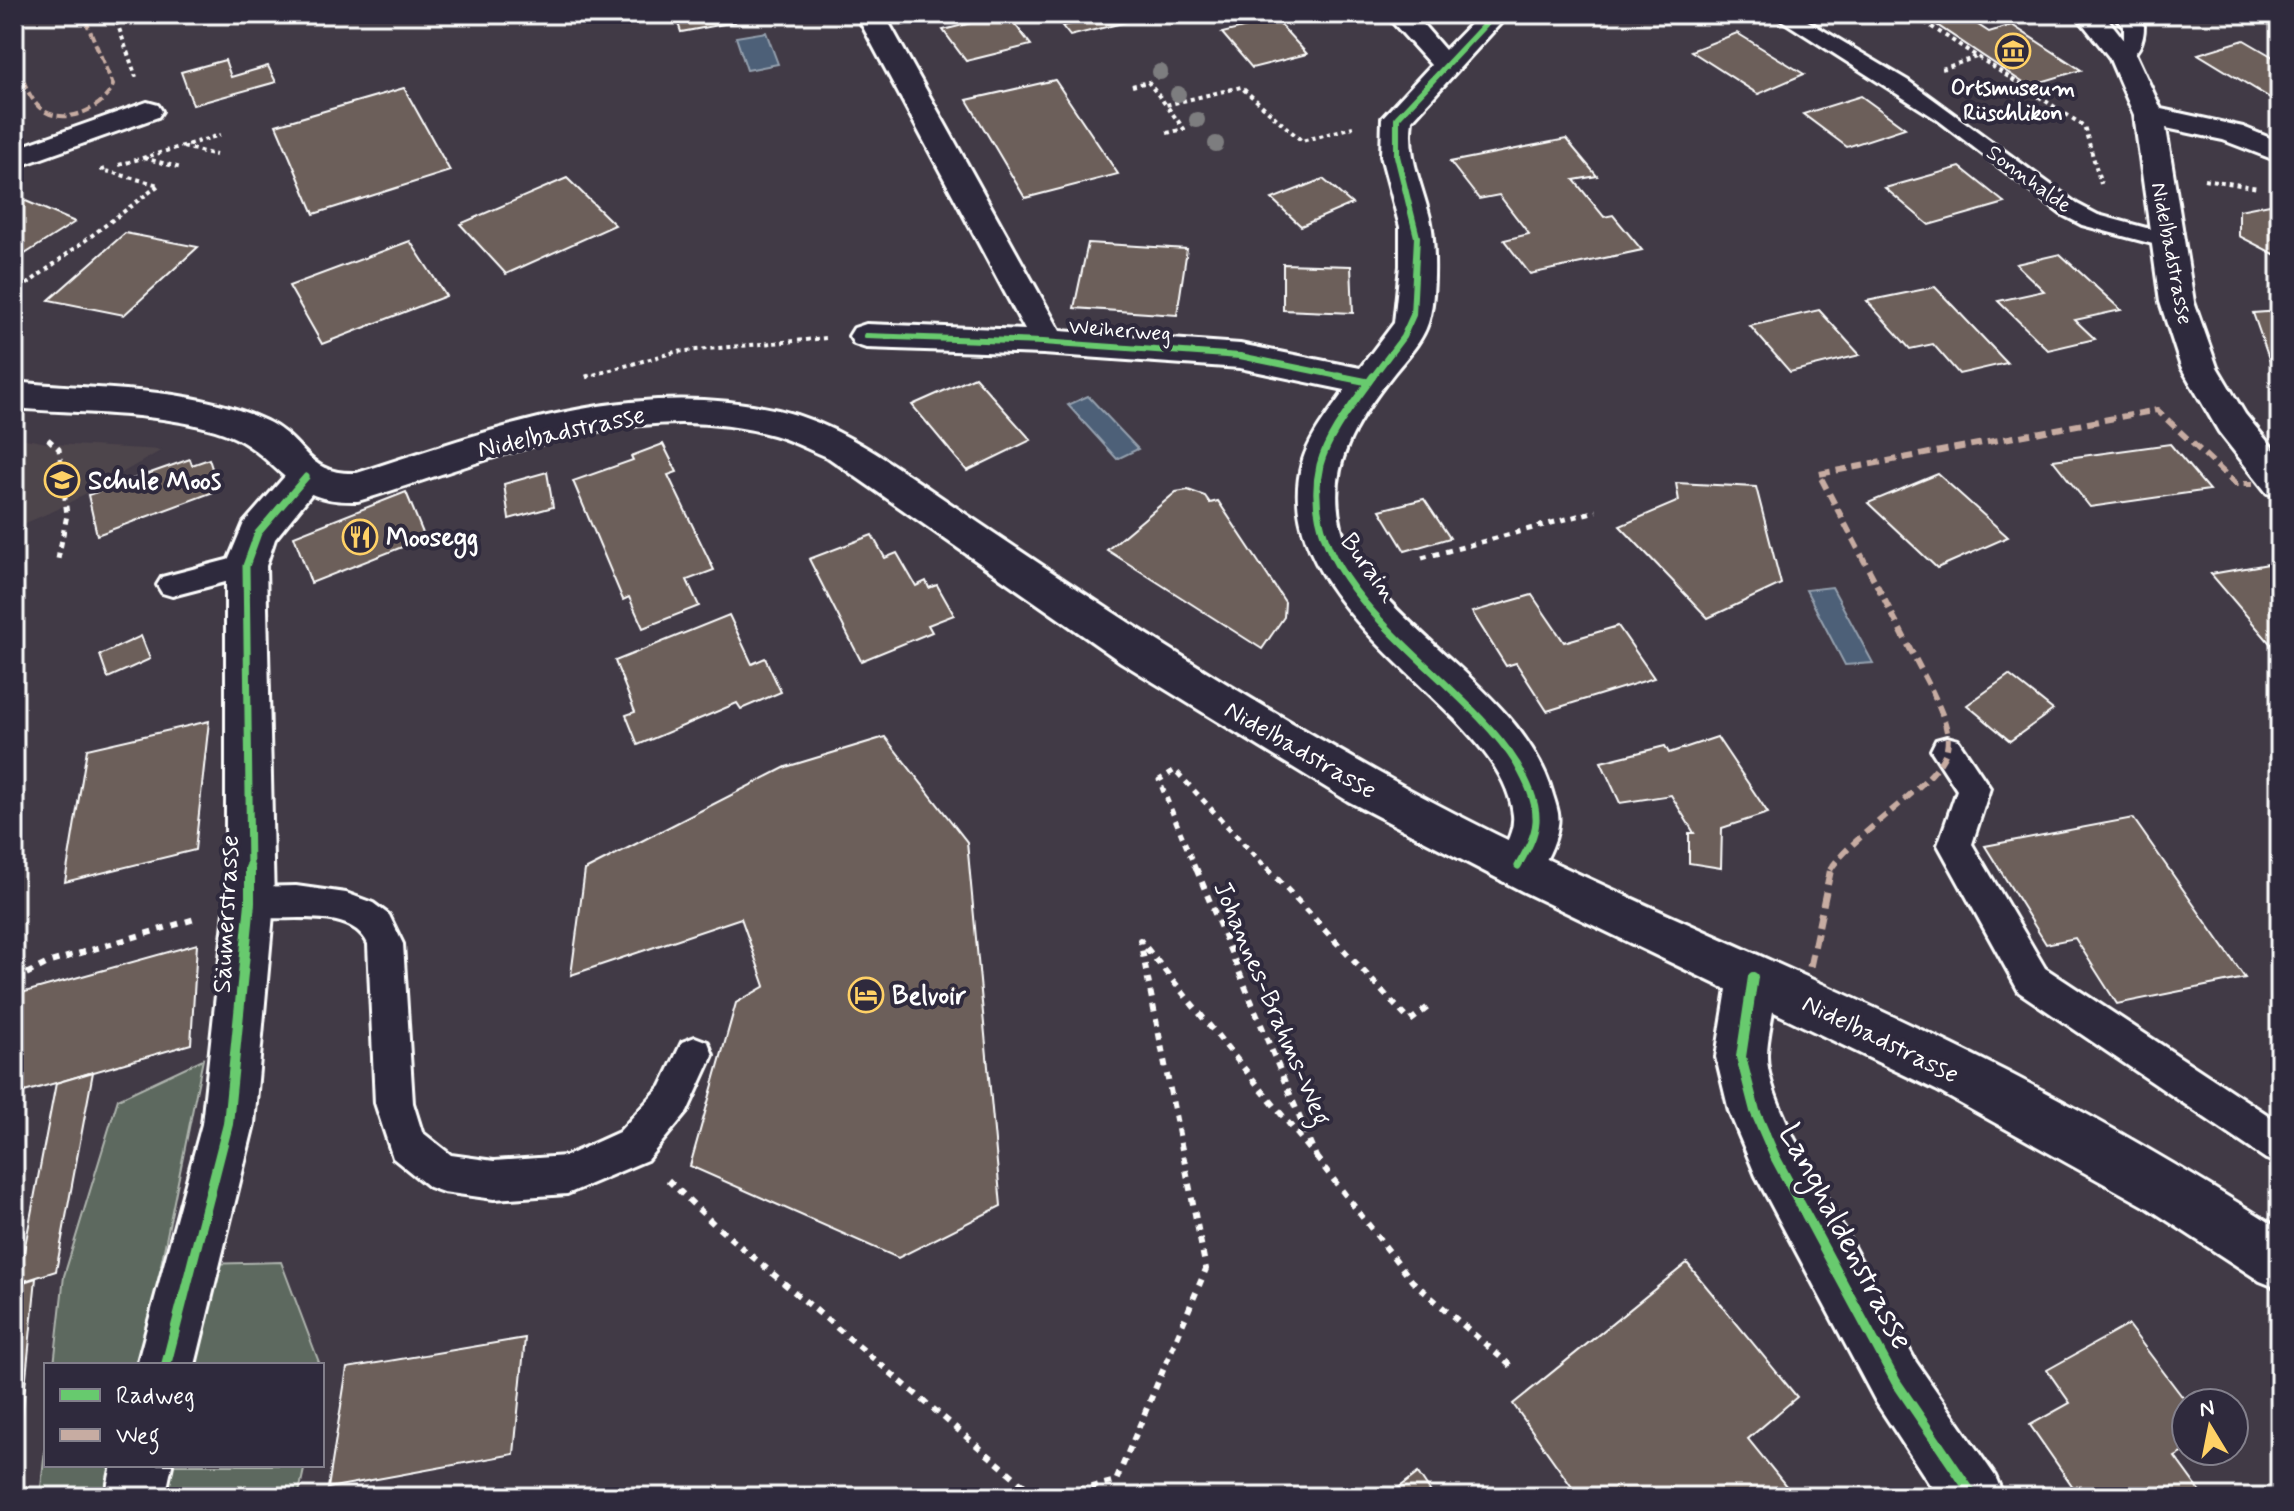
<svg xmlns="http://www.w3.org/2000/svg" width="2294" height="1511" font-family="Mynerve,sans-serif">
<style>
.built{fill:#4e454c}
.green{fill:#5d695e;stroke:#aeb4ae;stroke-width:2}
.water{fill:#4d6078;stroke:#94a0ae;stroke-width:2}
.building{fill:#6c5f5a;stroke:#fff;stroke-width:2}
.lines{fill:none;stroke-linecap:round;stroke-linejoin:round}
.service-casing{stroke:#fff;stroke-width:6}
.minor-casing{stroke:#fff;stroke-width:6}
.tertiary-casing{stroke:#fff;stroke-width:6}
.secondary-casing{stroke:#fff;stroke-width:6}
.path-far2{stroke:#fff;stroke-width:4;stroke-dasharray:4 4;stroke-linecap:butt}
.path-far1{stroke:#fff;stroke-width:5;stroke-dasharray:6 6;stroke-linecap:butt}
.path{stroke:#fff;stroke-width:6;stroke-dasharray:7 7;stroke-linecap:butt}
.service{fill:#2f2a3d;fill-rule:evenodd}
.minor{fill:#2f2a3d;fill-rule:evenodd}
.tertiary{fill:#2f2a3d;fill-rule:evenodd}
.secondary{fill:#2f2a3d;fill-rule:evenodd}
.quiet-far2{stroke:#c7aca2;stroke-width:4;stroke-dasharray:9 4;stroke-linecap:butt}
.quiet-far1{stroke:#c7aca2;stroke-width:6;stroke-dasharray:11 6;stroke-linecap:butt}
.quiet{stroke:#c7aca2;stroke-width:7;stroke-dasharray:14 7;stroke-linecap:butt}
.cycleway-far2-casing{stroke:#2f2a3d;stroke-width:10}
.cycleway-far1-casing{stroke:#2f2a3d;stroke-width:12}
.cycleway-casing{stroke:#2f2a3d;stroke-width:15}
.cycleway-far2{stroke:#67ca6e;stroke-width:6}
.cycleway-far1{stroke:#67ca6e;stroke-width:7}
.cycleway{stroke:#67ca6e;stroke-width:10}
.tree{fill:#7d7d7f}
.labels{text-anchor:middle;stroke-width:8;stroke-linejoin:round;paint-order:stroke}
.far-poi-label{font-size:22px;font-weight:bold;fill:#fff;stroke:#2f2a3d}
.far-street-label{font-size:22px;fill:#fff;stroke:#2f2a3d}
.street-label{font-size:26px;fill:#fff;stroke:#2f2a3d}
.poi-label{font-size:26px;font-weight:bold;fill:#fff;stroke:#2f2a3d;text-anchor:start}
.near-street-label{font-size:32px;fill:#fff;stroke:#2f2a3d}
</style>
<rect width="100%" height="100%" fill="#413a46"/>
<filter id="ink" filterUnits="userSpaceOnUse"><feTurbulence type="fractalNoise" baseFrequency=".0125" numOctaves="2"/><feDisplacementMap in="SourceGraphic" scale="16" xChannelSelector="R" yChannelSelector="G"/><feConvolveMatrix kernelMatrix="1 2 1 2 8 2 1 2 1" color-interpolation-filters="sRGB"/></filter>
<g filter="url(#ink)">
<path class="built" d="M14 437 53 444 162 450 58 509 14 528Z"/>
<g class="green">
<path d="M203 1059 161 1265 281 1262 320 1365H54L64 1276 118 1099Z"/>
<path d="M46 1440V1465H305L298 1497H40Z"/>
</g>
<g class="water">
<path d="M766 32 778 64 747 70 736 37Z"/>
<path d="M1088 396 1138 449 1117 459 1068 405Z"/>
<path d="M1832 587 1873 663 1845 665 1806 590Z"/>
</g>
<g class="building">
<path d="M675 14H732L735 22 681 32Z"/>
<path d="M930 14 932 17 903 25 898 15Z"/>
<path d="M1007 14 1031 45 966 61 943 30Z"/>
<path d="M1069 14H1130L1135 20 1070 36 1062 26 1076 23Z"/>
<path d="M1955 14H1961L1989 32 2012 25 2081 70 2028 86 1931 21Z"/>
<path d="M1276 20 1307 54 1252 68 1222 33Z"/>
<path d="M1737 33 1804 74 1758 94 1691 51Z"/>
<path d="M2244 40 2280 61V104L2198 54Z"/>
<path d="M225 60 231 77 268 66 276 82 193 105 181 72Z"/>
<path d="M1055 80 1118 174 1025 198 967 100Z"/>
<path d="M404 88 450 171 314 214 276 125Z"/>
<path d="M1861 96 1905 128 1847 147 1803 114Z"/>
<path d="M1566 139 1597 176 1574 180 1604 217 1613 215 1642 250 1530 274 1504 240 1529 234 1499 195 1479 199 1450 162Z"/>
<path d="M1960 167 2005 203 1929 225 1885 188Z"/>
<path d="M567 178 615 225 506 274 460 224Z"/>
<path d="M1323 179 1352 204 1301 226 1272 199Z"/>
<path d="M14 196 75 222 14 261Z"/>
<path d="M2280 202V257L2239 236V210Z"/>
<path d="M125 233 198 247 124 315 49 300Z"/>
<path d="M410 241 446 296 322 344 289 286Z"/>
<path d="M1088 243 1187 249 1177 315 1074 308Z"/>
<path d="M2060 254 2121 310 2075 320 2095 339 2048 350 1998 301 2044 291 2016 264Z"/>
<path d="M1283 264 1351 266 1353 313 1283 310Z"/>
<path d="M1935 287 2007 363 1959 374 1933 344 1910 349 1867 301Z"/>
<path d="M1819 310 1860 355 1790 372 1750 326Z"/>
<path d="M2280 311V380L2274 373 2253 313Z"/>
<path d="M975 377 1031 440 967 471 912 405Z"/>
<path d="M663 444 677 472 668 475 714 570 687 580 699 606 643 628 629 597 623 600 573 481 633 460 631 456Z"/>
<path d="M2170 444 2209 490 2090 507 2053 460Z"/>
<path d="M190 459 192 465 209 459 219 490 97 535 88 495Z"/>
<path d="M547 472 553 507 509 519 504 484Z"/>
<path d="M1938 474 2008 537 1937 568 1868 503Z"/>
<path d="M1676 483 1756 487 1781 584 1708 618 1620 526 1679 501Z"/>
<path d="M1188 490 1205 496 1210 503 1218 501 1285 602 1284 617 1262 649 1107 550 1176 492Z"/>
<path d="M406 492 425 538 311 583 294 536Z"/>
<path d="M1424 499 1450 538 1405 551 1380 510Z"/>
<path d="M872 535 885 558 897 553 916 586 926 581 929 588 937 585 954 615 928 625 932 632 861 661 809 559Z"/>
<path d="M2280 562V655L2211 574Z"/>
<path d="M1532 595 1564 642 1618 626 1654 678 1547 711 1516 663 1506 666 1472 612Z"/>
<path d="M729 615 752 664 765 658 781 692 741 709 737 703 638 745 626 715 635 712 615 661Z"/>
<path d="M141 636 150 659 108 678 100 655Z"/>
<path d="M2009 675 2053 710 2010 741 1967 705Z"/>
<path d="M209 721 195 850 65 882 87 749Z"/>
<path d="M885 737 967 842 1001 1206 898 1258 690 1166 736 1003 765 986 741 918 571 975 585 870 786 767Z"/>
<path d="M1717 737 1768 813 1722 828 1721 868 1689 863V833H1694L1671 795 1620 803 1601 762 1665 746 1669 753Z"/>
<path d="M2133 818 2245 978 2117 1004 2075 938 2046 944 1985 846Z"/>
<path d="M197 944 191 1044 14 1095V995Z"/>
<path d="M93 1072 56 1271 18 1283 56 1083Z"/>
<path d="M1687 1263 1797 1397 1748 1439 1795 1497H1579L1513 1404Z"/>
<path d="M36 1278 14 1496V1285Z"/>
<path d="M2128 1325 2187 1403 2186 1451 2175 1457 2204 1497H2080L2030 1425 2070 1403 2047 1370Z"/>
<path d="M525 1338 514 1454 328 1488 347 1368Z"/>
<path d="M1418 1473 1434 1497H1387Z"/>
</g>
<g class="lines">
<g class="service-casing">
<g id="service">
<path d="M1772 14H1796L1907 80 2077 204 2098 215 2176 236 2180 241 2176 246 2168 248 2082 225 2061 214 1938 120Z"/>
<path d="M2112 14H2133L2144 26C2144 41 2138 57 2122 61L2112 55 2124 39V27Z"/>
<path d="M246 555 256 558 260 566 256 574 172 596 162 593 157 585 162 577Z"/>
<path d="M1947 737 1958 740 1990 788 1972 844 2045 968 2280 1123V1164L2266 1159 2019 992 1938 845 1957 790 1931 750 1936 740Z"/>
<path d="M296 886 346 893 373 903 389 915 403 944 413 1103 422 1132 451 1155 494 1161 566 1156 619 1132 661 1086 682 1042 695 1037 708 1042 713 1055 687 1112 647 1160 567 1194 494 1199 443 1192 429 1187 393 1158 375 1103 368 944C349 902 272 927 238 914L233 903 238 892 250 887Z"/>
</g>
</g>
<g class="minor-casing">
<g id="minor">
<path d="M856 14H884L1060 331 1240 344 1360 368 1394 323 1400 266V227L1381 156 1382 118 1431 65 1385 14H1414L1445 50 1480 14H1509L1412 120C1407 154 1421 183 1429 214 1436 239 1436 299 1428 323 1422 342 1406 358 1394 373 1357 420 1326 466 1341 527 1347 552 1362 570 1378 589 1433 653 1531 712 1553 795 1556 805 1560 815 1558 825 1556 845 1544 864 1534 881L1518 887 1502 881 1495 866C1502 850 1515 833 1513 815 1509 777 1480 745 1454 718 1391 654 1274 566 1302 463 1309 437 1330 412 1345 390L1240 368 1043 354 866 348 854 344 849 336 854 328 866 324 1025 330Z"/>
<path d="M147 102 158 105 162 111 158 117 14 168V149Z"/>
<path d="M306 463 319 467 325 477 275 539 266 566 274 903 254 1124 195 1365H137L202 1124 226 903V566L244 523 293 467Z"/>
<path d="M112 1465H172L165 1497H105Z"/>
</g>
</g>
<g class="tertiary-casing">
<path id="tertiary" d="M1753 954 1770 961C1783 991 1768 1022 1767 1054 1766 1079 1784 1116 1794 1138L1916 1362 1995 1476 2004 1497H1938L1876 1402 1756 1176 1729 1111 1716 1057 1729 977 1736 961Z"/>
</g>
<g class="secondary-casing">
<g id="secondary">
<path d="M2075 14H2104L2136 55 2161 109 2243 127 2280 142V162L2223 140 2166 128 2194 302 2217 367 2245 414 2280 457V497L2267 493 2219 432 2181 367 2160 302 2134 115 2109 57Z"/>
<path d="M14 382C97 391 190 385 266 421 308 441 304 475 357 473 498 428 629 377 778 410 835 423 882 457 929 489 971 518 1013 546 1055 574 1159 644 1267 710 1376 771 1567 879 1774 956 1971 1054 2077 1106 2180 1166 2280 1229V1289L2260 1281 2148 1208 1936 1090 1522 891 1348 801 1121 662 829 458C811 451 792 440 773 435 632 396 490 461 358 501 279 504 282 450 215 430 151 411 80 414 14 408Z"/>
</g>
</g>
<g class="path-far2">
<path d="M114 14 136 77"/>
<path d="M1919 17 1932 14"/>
<path d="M1918 18 2084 126 2101 184"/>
<path d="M1942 69 1976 57"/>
<path d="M1132 86 1148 82 1166 105"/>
<path d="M1167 133 1184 129 1166 105 1241 87 1302 141 1353 127"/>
<path d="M183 147 216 155"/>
<path d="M144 158 181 168"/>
<path d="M119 165 220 135"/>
<path d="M2204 179 2258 188"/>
<path d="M14 294 159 185 102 170 105 169"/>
<path d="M586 377 675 352 827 338"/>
</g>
<g class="path-far1">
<path d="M586 377 589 376"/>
<path d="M48 439 59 449 67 515 58 559"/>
<path d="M1422 558 1596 511"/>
<path d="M1196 870 1159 780 1175 770 1268 870"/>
</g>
<g class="path">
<path d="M1267 868 1410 1021 1432 1004"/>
<path d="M14 980 50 962 195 919"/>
<path d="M1316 1157 1412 1281 1512 1367"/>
<path d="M668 1180 716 1226 1038 1497"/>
<path d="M1050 1497 1116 1481 1206 1269 1140 940 1316 1157 1196 868"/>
</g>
<use href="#service" class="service"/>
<use href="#minor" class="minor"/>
<use href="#tertiary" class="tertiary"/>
<use href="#secondary" class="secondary"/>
<path class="quiet-far2" d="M14 56C21 73 26 94 39 107 61 128 104 110 113 85L83 14"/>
<path class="quiet-far1" d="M1830 870C1855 832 1933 787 1946 752 1953 732 1938 705 1930 687L1819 474 2157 410 2236 484H2253"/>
<path class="quiet" d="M1810 967 1831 868"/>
<g class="cycleway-far2-casing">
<g id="cycleway-far2">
<path d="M866 336 1043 342 1240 356 1348 378"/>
<path d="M1372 378 1403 337 1413 315 1417 237 1397 156V118L1495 14"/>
</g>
</g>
<g class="cycleway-far1-casing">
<g id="cycleway-far1">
<path d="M1338 376 1368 382"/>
<path d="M1373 376C1355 402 1328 434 1320 465 1291 590 1460 672 1517 764 1526 780 1537 801 1536 821 1535 837 1526 852 1518 866"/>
<path d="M250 870 246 566 258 533 306 477"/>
</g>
</g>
<g class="cycleway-casing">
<g id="cycleway">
<path d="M1753 977 1741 1057 1755 1111 1775 1157 1896 1382 1974 1497"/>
<path d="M166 1365 228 1124 250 903V868"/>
</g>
</g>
<use href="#cycleway-far2" class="cycleway-far2"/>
<use href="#cycleway-far1" class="cycleway-far1"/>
<use href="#cycleway" class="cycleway"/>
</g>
<g class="tree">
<circle cx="1160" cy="72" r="8"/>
<circle cx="1178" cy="94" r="8"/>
<circle cx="1197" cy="120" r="8"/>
<circle cx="1216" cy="144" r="8"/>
</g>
</g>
<defs>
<g id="museum-ring" transform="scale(1.8)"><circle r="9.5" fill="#2f2a3d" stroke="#ffd166" stroke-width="1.5"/><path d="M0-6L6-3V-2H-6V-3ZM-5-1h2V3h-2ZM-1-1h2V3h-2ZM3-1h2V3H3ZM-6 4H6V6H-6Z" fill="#ffd166"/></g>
<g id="school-ring" transform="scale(1.8)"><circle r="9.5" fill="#2f2a3d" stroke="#ffd166" stroke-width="1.5"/><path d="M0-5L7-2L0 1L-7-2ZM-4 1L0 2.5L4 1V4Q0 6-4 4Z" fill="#ffd166"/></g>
<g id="restaurant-ring" transform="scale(1.8)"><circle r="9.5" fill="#2f2a3d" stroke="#ffd166" stroke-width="1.5"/><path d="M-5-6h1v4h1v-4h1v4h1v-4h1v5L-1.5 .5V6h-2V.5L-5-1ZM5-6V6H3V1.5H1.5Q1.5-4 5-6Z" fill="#ffd166"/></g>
<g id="hotel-ring" transform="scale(1.8)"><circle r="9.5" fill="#2f2a3d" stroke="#ffd166" stroke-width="1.5"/><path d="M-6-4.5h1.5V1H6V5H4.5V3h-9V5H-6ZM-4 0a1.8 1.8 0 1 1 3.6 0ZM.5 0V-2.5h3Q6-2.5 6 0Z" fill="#ffd166"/></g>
</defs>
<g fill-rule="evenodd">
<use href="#museum-ring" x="2013" y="51"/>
<use href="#school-ring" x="62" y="480"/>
<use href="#restaurant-ring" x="360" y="537"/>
<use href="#hotel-ring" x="866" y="995"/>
</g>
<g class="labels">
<g class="far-poi-label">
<text x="2013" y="95">Ortsmuseum<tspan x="2013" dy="25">Rüschlikon</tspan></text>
</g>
<g class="far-street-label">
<text transform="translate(2030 178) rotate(36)" y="8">Sonnhalde</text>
<text transform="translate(2173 253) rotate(79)" y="8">Nidelbadstrasse</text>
<text transform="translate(1120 329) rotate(4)" y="8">Weiherweg</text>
</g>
<g class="street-label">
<text transform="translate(561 431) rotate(-12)" y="9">Nidelbadstrasse</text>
<text transform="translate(1370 567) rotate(54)" y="9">Burain</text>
<text transform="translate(1301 749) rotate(30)" y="9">Nidelbadstrasse</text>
<text transform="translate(225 914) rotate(-87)" y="9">Säumerstrasse</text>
<text transform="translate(1273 1003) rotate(67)" y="9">Johannes-Brahms-Weg</text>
<text transform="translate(1881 1038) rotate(26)" y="9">Nidelbadstrasse</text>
</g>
<g class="poi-label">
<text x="88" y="489">Schule Moos</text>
<text x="386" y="546">Moosegg</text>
<text x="892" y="1004">Belvoir</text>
</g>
<g class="near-street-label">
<text transform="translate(1847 1236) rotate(62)" y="11">Langhaldenstrasse</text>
</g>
</g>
<rect width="2294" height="1511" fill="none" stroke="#2f2a3d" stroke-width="48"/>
<rect x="24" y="24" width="2246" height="1463" fill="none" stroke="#fff" stroke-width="3" filter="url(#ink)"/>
<rect x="44" y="1363" width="280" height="104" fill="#2f2a3d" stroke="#827f8b" stroke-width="2"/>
<rect x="60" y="1389" width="40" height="12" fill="#67ca6e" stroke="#827f8b" stroke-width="2"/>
<text x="116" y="1403" font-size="24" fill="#ffffff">Radweg</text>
<rect x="60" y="1429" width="40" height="12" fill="#c7aca2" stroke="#827f8b" stroke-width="2"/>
<text x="116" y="1443" font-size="24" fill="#ffffff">Weg</text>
<g transform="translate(2210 1427) rotate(350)"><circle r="38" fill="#2f2a3d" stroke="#827f8b" stroke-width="2"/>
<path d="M0-6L14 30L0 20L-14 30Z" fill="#ffd166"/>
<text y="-12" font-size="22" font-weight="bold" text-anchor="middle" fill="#ffffff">N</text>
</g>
</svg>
